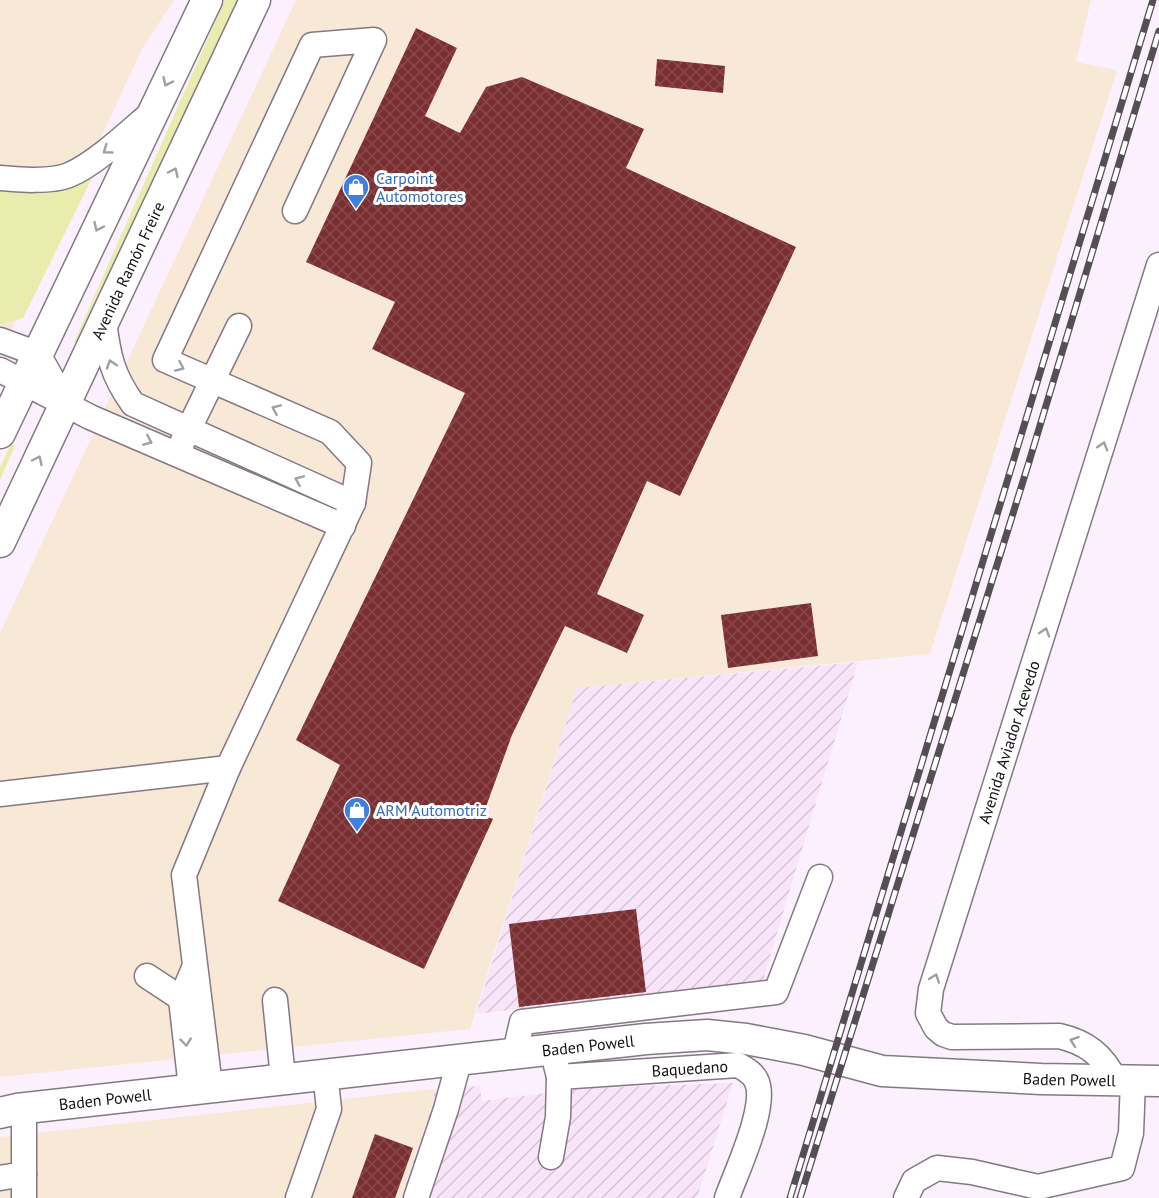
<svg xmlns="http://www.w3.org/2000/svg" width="1159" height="1198" font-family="'PT Sans',sans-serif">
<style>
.commercial{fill:#f8e8d6}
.industrial{fill:url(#industrial-furrows)}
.grass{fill:#e8ecad}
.building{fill:url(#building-cross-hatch)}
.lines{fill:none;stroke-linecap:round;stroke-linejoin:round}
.minor-casing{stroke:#847884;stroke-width:27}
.major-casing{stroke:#847884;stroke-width:33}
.minor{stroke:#fff;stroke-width:24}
.major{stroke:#fff;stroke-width:30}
.rail-casing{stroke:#554e55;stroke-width:7}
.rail{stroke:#fff;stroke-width:4.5;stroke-dasharray:14;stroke-linecap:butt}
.oneway{stroke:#a19fa1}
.labels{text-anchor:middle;stroke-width:6;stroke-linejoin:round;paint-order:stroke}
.shop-label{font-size:16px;fill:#366cbe;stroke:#fff;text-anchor:start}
.street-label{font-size:16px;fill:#141014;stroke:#fff}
</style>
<defs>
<pattern id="industrial-furrows" width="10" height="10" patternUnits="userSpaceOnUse" patternTransform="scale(1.5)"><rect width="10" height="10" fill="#f9e5f9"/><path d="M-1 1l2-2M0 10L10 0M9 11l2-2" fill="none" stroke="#d5c3d5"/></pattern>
<pattern id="building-cross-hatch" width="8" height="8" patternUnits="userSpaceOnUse" patternTransform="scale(1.5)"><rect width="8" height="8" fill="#7b2f31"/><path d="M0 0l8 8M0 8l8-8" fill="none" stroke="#874a4c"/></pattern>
</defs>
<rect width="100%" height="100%" fill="#fdf0fe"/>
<g class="commercial">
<path d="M0 0H174L142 49 0 355Z"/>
<path d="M296 0H1091L1076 62 1117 70 930 654 577 688 470 1029 0 1077V633Z"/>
<path d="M434 1089V1100L401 1198H0V1137Z"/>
</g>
<g class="industrial">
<path d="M858 662 763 980 476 1014 577 688Z"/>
<path d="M733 1083 697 1198H401L434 1100V1089L480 1086 482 1101 588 1088Z"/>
</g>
<g class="grass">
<path d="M225 0H238L79 345 74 342Z"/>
<path d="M93 176 23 318 0 324V191L39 190Z"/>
<path d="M11 444 15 446 0 480V467Z"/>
</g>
<g class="building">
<path d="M416 28 457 48 425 116 460 133 486 87 522 77 644 129 626 168 796 247 680 496 647 481 597 594 644 615 627 653 565 626 512 735 483 815 493 819 424 969 278 901 340 765 296 740 465 393 372 349 395 302 306 262Z"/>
<path d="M657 59 725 66 723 93 655 86Z"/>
<path d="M811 603 818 656 728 668 721 615Z"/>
<path d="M636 909 646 992 519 1007 509 924Z"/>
<path d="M375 1134 413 1148 395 1198H352Z"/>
</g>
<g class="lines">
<g class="minor-casing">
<g id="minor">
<path d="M0 178C17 180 53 182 69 175 95 164 128 133 150 114"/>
<path d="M104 320C108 355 112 375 133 404L353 503"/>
<path d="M0 340 38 354 65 402"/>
<path d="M0 370 90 417 343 526"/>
<path d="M182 443 239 326"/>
<path d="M0 794 228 768"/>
<path d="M147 976 194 1007"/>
<path d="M275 1000 283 1078"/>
<path id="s1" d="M552 1049 559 1077 738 1065C745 1069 752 1072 756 1080 769 1104 736 1172 727 1198"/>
<path d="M515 1052 522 1022 776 992 820 877"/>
<path id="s2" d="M1115 1080C1103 1055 1086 1042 1059 1036L952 1037 943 1034 936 1028 928 1013 931 989 1159 265"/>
<path d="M210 1086 184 875 228 768 353 503 359 463 330 432 165 360 312 45 374 40 295 211"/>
<path d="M191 1088 181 999 194 968"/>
<path d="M551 1157 558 1117 559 1077"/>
<path d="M0 1178 24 1174V1108"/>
<path d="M24 1198V1174"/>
<path d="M298 1198 329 1109 325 1073"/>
<path d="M416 1198 446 1109 460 1058"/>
<path d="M906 1198 914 1181 937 1168 972 1172 1038 1187 1122 1168 1131 1133 1133 1080"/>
</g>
</g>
<g class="major-casing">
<g id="major">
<path d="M0 433 207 0"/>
<path id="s3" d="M0 542 255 0"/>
<path id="s4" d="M0 1113 17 1109 646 1039 707 1035 746 1039 804 1050 882 1071 1041 1079 1159 1081"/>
</g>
</g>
<use href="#minor" class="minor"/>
<use href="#major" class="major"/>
<g class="rail-casing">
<g id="rail">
<path d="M790 1198 1153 0"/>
<path d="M800 1198 1029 462 1159 31"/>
</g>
</g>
<use href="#rail" class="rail"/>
</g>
<defs><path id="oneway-chevron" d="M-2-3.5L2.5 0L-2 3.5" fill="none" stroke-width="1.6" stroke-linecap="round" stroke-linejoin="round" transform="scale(1.5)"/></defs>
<g class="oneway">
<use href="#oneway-chevron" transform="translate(167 82) rotate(115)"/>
<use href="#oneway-chevron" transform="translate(107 150) rotate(144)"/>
<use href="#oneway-chevron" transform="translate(174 172) rotate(-65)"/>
<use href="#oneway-chevron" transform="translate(98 227) rotate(115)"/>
<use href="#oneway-chevron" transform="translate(111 364) rotate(-108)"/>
<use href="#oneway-chevron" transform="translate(180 367) rotate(24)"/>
<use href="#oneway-chevron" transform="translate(276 409) rotate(-157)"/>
<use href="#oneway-chevron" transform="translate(148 441) rotate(23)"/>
<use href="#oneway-chevron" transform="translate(1103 446) rotate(-73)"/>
<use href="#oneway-chevron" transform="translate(38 460) rotate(-65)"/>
<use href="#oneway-chevron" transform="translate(299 480) rotate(-157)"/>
<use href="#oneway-chevron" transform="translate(1045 632) rotate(-72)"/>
<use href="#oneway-chevron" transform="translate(935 978) rotate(-70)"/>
<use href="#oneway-chevron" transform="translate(1074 1041) rotate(-161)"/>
<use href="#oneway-chevron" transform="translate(186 1042) rotate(84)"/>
</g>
<defs>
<g id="shop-pin" transform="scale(1.35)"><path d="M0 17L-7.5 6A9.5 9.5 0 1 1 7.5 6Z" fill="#3f7fe0" stroke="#fff"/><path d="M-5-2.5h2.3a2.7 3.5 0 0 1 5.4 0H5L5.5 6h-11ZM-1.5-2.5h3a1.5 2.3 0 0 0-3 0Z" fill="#fff"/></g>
</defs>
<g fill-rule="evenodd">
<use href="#shop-pin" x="356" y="187"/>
<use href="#shop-pin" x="357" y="810"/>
</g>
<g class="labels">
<g class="shop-label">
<text x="376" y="184">Carpoint<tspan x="376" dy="18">Automotores</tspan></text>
<text x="376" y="816">ARM Automotriz</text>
</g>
<g class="street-label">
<text dy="6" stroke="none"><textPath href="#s3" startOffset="300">Avenida Ramón Freire</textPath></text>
<text dy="6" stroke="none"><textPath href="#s2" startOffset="500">Avenida Aviador Acevedo</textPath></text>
<text dy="6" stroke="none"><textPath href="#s4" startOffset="592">Baden Powell</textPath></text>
<text dy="6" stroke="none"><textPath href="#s1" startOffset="160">Baquedano</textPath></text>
<text dy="6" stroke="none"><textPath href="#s4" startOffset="1078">Baden Powell</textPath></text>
<text dy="6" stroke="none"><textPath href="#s4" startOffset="106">Baden Powell</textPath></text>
</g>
</g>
</svg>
